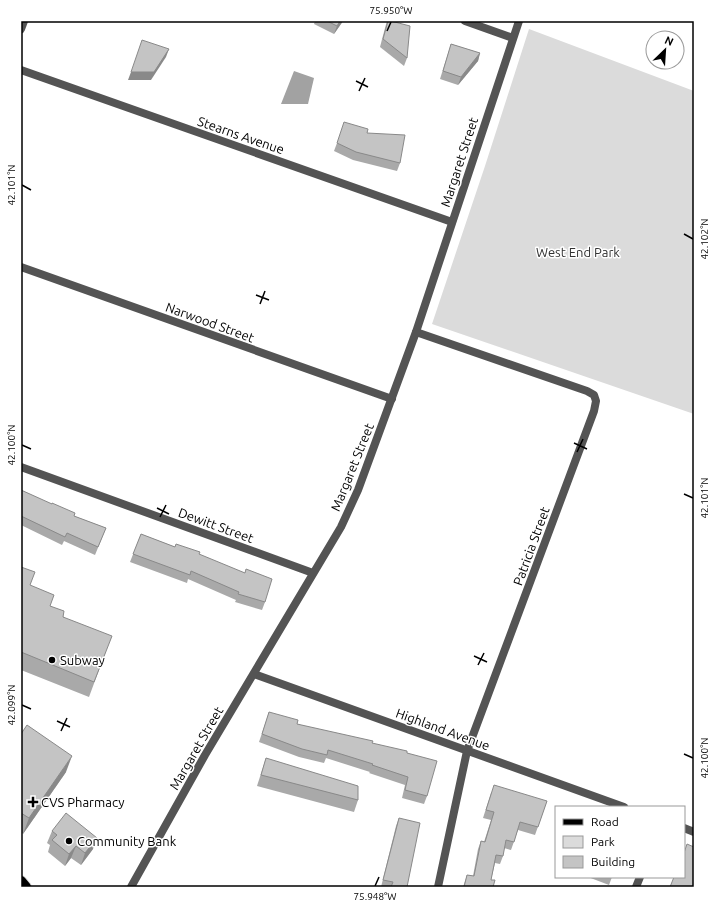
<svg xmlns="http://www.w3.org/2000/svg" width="715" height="908" font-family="Ubuntu,sans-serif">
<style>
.green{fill:#dbdbdb}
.water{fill:#a2a2a2}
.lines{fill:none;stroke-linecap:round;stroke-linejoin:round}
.primary-casing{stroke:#dbdbdb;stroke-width:12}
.street{stroke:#545454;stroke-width:8}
.primary{stroke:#000;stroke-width:10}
.wall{fill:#a9a9a9}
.shaded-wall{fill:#898989}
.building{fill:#c4c4c4;stroke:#898989}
.ticks{fill:none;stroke:#000;stroke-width:1.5}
.poi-dot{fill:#000;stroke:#fff;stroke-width:1.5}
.labels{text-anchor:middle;stroke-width:3;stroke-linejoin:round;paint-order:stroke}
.street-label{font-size:13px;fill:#000;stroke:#fff}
.park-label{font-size:13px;fill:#323232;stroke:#fff}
.poi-label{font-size:13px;fill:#000;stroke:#fff;text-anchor:start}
.neatline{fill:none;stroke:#000;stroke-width:1.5}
.ticks-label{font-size:10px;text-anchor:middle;fill:#000}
</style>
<rect width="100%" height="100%" fill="#fff"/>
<path class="green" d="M529 29 694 91V414L432 324 485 166Z"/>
<path class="water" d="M294 71 314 78 308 104H281Z"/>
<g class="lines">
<g class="primary-casing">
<path id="primary" d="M21 881 26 887"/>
</g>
<g class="street">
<path d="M465 21 513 38"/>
<path d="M21 29 24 21"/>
<path d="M21 70 452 222"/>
<path d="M21 267 392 399"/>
<path d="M416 332 587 391 594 395 596 401 594 411 467 751 438 887"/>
<path d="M21 467 313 573"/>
<path d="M254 674 624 807"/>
<path d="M684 828 694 832"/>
<path d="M131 887 205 755 341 527 358 490 416 332 519 21"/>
<path d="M636 887 640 877"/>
</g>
<use href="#primary" class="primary"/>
</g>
<g class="wall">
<path d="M315 21H343L334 34 314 24Z"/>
<path d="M387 21 407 58 404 66 380 47 385 28Z"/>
<path d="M451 44 480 53 478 61 458 85 440 79Z"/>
<path d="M367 133 400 163 397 171 353 160 334 151 337 143Z"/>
<path d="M21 490 74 516 106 528 95 555 64 541 62 545 21 525Z"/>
<path d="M141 534 175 547 199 554 265 602 262 610 235 602 236 600 188 579 187 583 130 562Z"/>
<path d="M21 567 30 586 50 606 106 651 89 697 21 670Z"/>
<path d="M269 712 297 724 407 753 427 796 424 804 402 798 405 785 369 773 370 772 326 758 324 763 299 757 259 742Z"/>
<path d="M21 734 66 772 23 834 21 832Z"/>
<path d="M266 758 358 800 354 812 257 786Z"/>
<path d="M491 793 547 801 535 835 518 830 511 850 504 848 503 856 500 864 495 863 491 880 493 887H463L467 875 473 876 478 849 481 841 484 842 491 820 483 818Z"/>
<path d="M399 818 407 887H381L396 826Z"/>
<path d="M52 831 93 849 81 865 71 858 65 866 48 852 50 845 47 843Z"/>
<path d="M588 877H612L609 885Z"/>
</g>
<g class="shaded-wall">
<path d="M340 21H343L334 34 337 26Z"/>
<path d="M169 49 166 57 151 80H128L131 72Z"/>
<path d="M480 53 478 61 458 85 461 77Z"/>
<path d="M72 756 66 772 23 834 29 818Z"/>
<path d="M97 838 93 849 81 865 85 853Z"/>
<path d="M76 846 71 858 65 866 69 854Z"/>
</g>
<g class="building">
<path d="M327 21H340L337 26Z"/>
<path d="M388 21H391L410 26 407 58 383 39Z"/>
<path d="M142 40 169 49 154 72H131Z"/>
<path d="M451 44 480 53 461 77 443 71Z"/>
<path d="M344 122 368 129 367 133 405 135 400 163 356 152 337 143Z"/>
<path d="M21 490 52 504V503L75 513 74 516 106 528 98 547 67 533 65 537 21 516Z"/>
<path d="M141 534 175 547 176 544 200 552 199 554 245 573 246 569 272 579 265 602 238 594 239 592 191 571 190 575 133 554Z"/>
<path d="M21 567 35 572 30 585 54 595 50 606 64 611 63 617 112 636 94 682 21 652Z"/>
<path d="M269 712 298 720 297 724 373 741 372 743 407 751V753L437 761 427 796 405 790 408 777 372 765 373 764 328 750 327 755 302 749 262 734Z"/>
<path d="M27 725 72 756 29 818 21 813V734Z"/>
<path d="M266 758 358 786V800L261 775Z"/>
<path d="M494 785 547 801 538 827 520 822 514 842 506 840 503 856 496 855 491 880H495L493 887H464L467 875 474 876 481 841 485 842 494 812 486 810Z"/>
<path d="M66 813 97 838 85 853 76 846 69 854 52 840 57 835 52 831Z"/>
<path d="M399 818 420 823 407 887H391L393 882 383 880Z"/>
<path d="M687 844 694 847V887H670L674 877H684V853Z"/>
</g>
<path class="ticks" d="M387 31 391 22M356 81 368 87M359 91 365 78M22 185 31 190M684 234 693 239M256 295 269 300M260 304 265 291M574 443 587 449M22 445 31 449M577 452 583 439M684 494 693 498M157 508 169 514M160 517 166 505M474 656 487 662M478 665 484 653M22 705 31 709M57 721 70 727M61 731 67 718M684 754 693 758M375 886 379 877"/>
<g class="poi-dot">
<circle cx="52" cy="660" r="4"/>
<path d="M31 796h4v4h4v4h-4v4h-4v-4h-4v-4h4z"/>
<circle cx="69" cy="841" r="4"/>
</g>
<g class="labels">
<g class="street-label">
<text transform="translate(241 135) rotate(19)" y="5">Stearns Avenue</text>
<text transform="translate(459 162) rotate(-72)" y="5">Margaret Street</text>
<text transform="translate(210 322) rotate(20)" y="5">Narwood Street</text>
<text transform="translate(352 467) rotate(-68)" y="5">Margaret Street</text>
<text transform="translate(216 525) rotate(20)" y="5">Dewitt Street</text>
<text transform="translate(531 546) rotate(-70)" y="5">Patricia Street</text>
<text transform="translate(443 729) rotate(20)" y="5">Highland Avenue</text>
<text transform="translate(196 748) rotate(-60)" y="5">Margaret Street</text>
</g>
<g class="park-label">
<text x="578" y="257">West End Park</text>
</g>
<g class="poi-label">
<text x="60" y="665">Subway</text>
<text x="41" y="807">CVS Pharmacy</text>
<text x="77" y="846">Community Bank</text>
</g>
</g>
<rect width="715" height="908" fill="none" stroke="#ffffff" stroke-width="44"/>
<rect x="555" y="806" width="130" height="72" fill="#ffffff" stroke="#999999"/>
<rect x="563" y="819" width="20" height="6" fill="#000000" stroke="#999999"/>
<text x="591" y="826" font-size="12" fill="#000000">Road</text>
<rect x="563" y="836" width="20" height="12" fill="#dbdbdb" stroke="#999999"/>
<text x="591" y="846" font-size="12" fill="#000000">Park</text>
<rect x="563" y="856" width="20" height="12" fill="#c4c4c4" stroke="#999999"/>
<text x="591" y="866" font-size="12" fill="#000000">Building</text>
<g transform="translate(665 50) rotate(25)"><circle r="19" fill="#ffffff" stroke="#999999"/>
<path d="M0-3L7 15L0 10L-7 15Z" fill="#000000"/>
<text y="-6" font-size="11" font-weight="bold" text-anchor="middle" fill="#000000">N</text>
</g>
<rect x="22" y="22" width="671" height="864" class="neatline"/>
<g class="ticks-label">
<text x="391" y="14">75.950°W</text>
<text transform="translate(11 185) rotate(-90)" y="4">42.101°N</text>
<text transform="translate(704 239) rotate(-90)" y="4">42.102°N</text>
<text transform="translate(11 445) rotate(-90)" y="4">42.100°N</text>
<text transform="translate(704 498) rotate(-90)" y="4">42.101°N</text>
<text transform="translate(11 705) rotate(-90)" y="4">42.099°N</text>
<text transform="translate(704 758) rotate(-90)" y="4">42.100°N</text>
<text x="375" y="900">75.948°W</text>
</g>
</svg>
